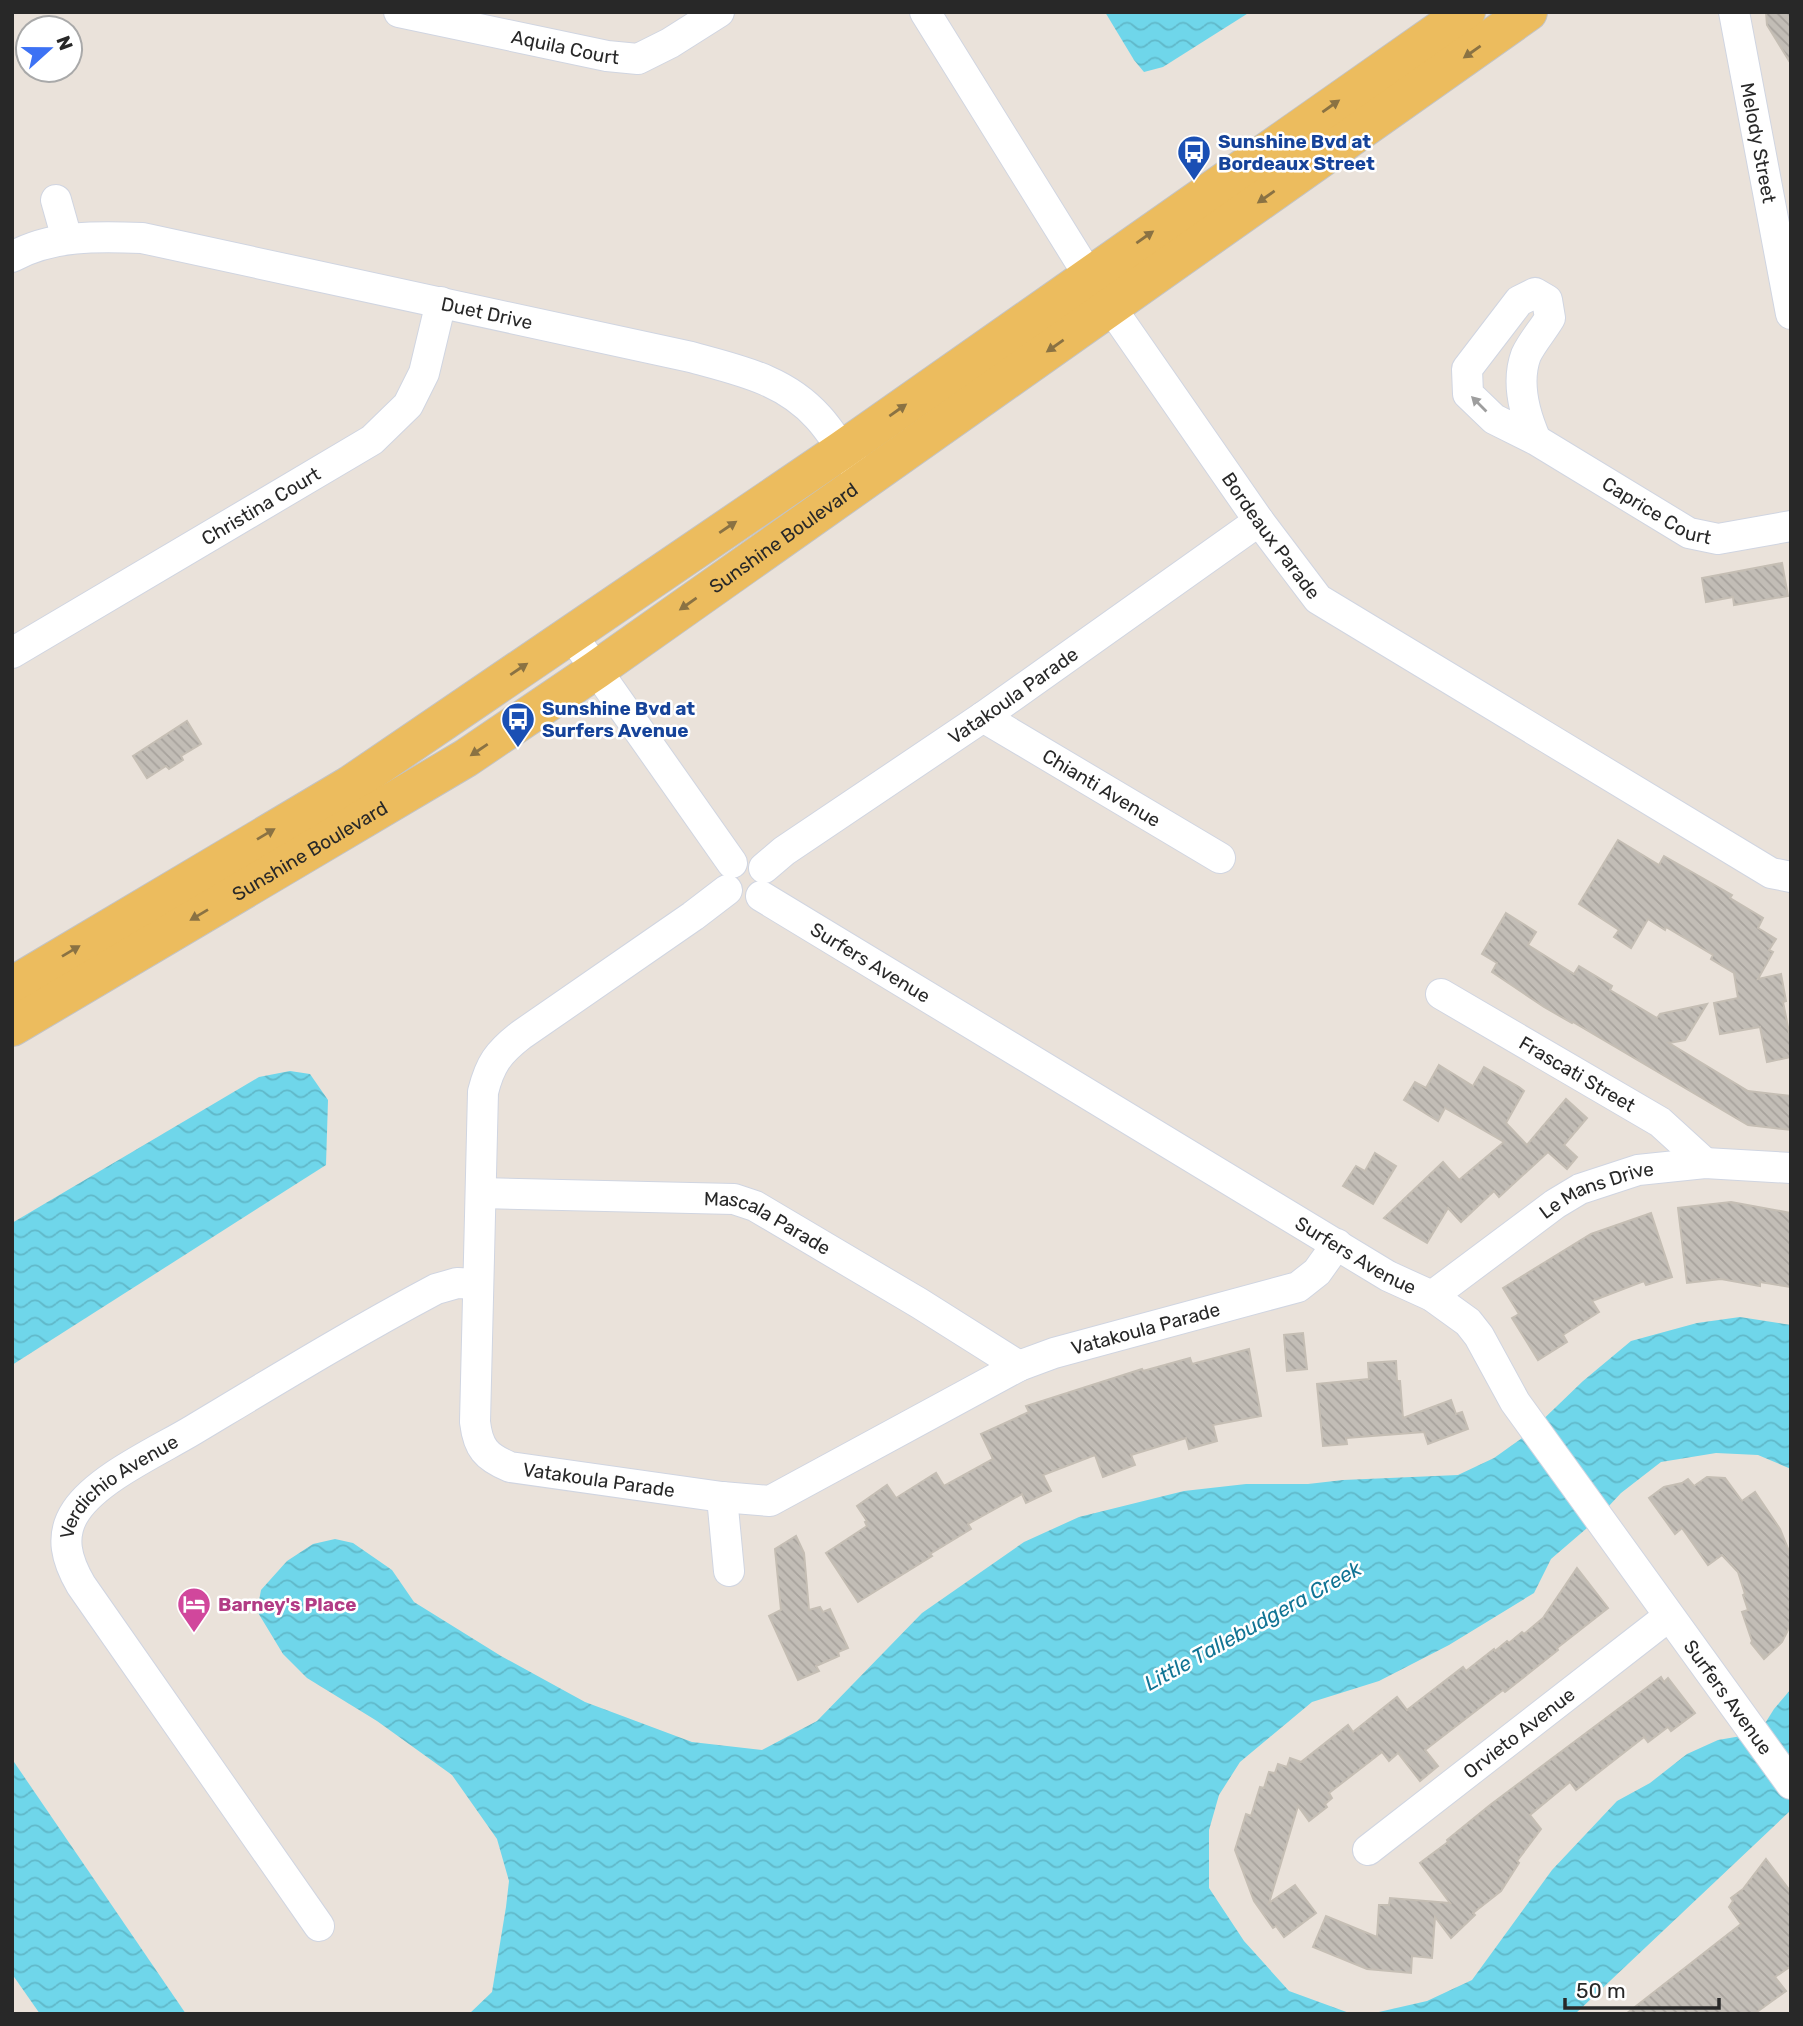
<svg xmlns="http://www.w3.org/2000/svg" width="1803" height="2026" font-family="Rubik,sans-serif">
<style>
.water{fill:url(#water-waves)}
.building{fill:url(#building-back-hatch);stroke:#c5beb4;stroke-width:2}
.lines{fill:none;stroke-linecap:round;stroke-linejoin:round}
.minor-casing{stroke:#d0d5e1;stroke-width:32}
.major-casing{stroke:#c3c3c3;stroke-width:40}
.minor{stroke:#fff;stroke-width:30}
.major{stroke:#ecbc5e;stroke-width:38}
.oneway{fill:#8a7243}
.oneway2{fill:#9e9e9e}
.labels{text-anchor:middle;stroke-width:5;stroke-linejoin:round;paint-order:stroke}
.street-label{font-size:19px;fill:#282828;stroke:#fff}
.transit-label{font-size:19px;font-weight:bold;fill:#164399;stroke:#fff;text-anchor:start}
.hotel-label{font-size:19px;font-weight:bold;fill:#b23c85;stroke:#fff;text-anchor:start}
.water-label{font-size:21px;font-style:italic;fill:#117494;stroke:#fff}
</style>
<defs>
<pattern id="water-waves" width="16" height="10" patternUnits="userSpaceOnUse" patternTransform="scale(1.75)"><rect width="16" height="10" fill="#6fd6ea"/><path d="M0 5q4-4 8 0t8 0" fill="none" stroke="#60b8c9"/></pattern>
<pattern id="building-back-hatch" width="6" height="6" patternUnits="userSpaceOnUse" patternTransform="scale(1.75)"><rect width="6" height="6" fill="#c2bdb6"/><path d="M-1 5l2 2M0 0l6 6M5-1l2 2" fill="none" stroke="#a7a29c"/></pattern>
</defs>
<rect width="100%" height="100%" fill="#eae2da"/>
<g class="water">
<path d="M1105 12H1250L1163 67 1144 72 1134 60Z"/>
<path d="M290 1071 310 1074 328 1100 326 1165 12 1365V1223L259 1077Z"/>
<path d="M1740 1317 1791 1325V1469L1758 1455 1716 1453 1661 1462 1621 1493 1594 1522 1551 1559 1534 1593 1449 1645 1379 1681 1312 1702 1240 1762 1219 1795 1209 1830V1888L1244 1941 1289 1991 1352 2014H469L492 1992 506 1907 509 1881 497 1839 452 1775 377 1721 307 1678 283 1654 257 1611 261 1590 287 1561 313 1544 335 1539 353 1543 392 1570 414 1602 501 1656 585 1702 692 1742 762 1750 817 1721 922 1613 1024 1542 1079 1517 1184 1491 1246 1484H1308L1343 1480 1458 1475 1494 1458 1529 1433 1583 1381 1631 1341 1697 1323Z"/>
<path d="M1791 1689V1810L1575 2014H1370L1427 2001 1472 1980 1552 1870 1617 1801 1650 1783 1687 1754 1718 1740 1759 1733 1774 1709Z"/>
<path d="M12 1759 186 2014H40L12 1974Z"/>
</g>
<g class="building">
<path d="M1766 12H1791V64L1767 25Z"/>
<path d="M1782 563 1788 596 1734 605 1733 597 1706 602 1702 578Z"/>
<path d="M187 721 201 744 181 756 183 760 169 769 166 766 147 778 133 756Z"/>
<path d="M1618 840 1659 865 1664 856 1732 895 1730 898 1763 918 1758 928 1776 939 1769 950 1773 952 1758 979 1781 974 1786 1001 1783 1002 1791 1042V1057L1767 1062 1760 1027 1720 1034 1714 1003 1738 998 1734 973 1711 959 1713 955 1666 927 1665 930 1648 919 1631 948 1614 937 1619 930 1579 904Z"/>
<path d="M1506 913 1536 932 1528 945 1574 974 1579 966 1612 986 1610 990 1657 1018 1660 1014 1707 1004 1685 1040 1669 1043 1748 1091 1791 1096V1130L1748 1125 1573 1022 1572 1023 1544 1007 1492 972 1497 963 1482 954Z"/>
<path d="M1439 1065 1473 1086 1484 1067 1519 1087 1524 1091 1506 1123 1527 1145 1566 1099 1587 1118 1564 1145 1577 1157 1567 1169 1548 1152 1499 1197 1494 1191 1461 1222 1448 1208 1427 1243 1384 1218 1443 1162 1459 1180 1504 1142 1445 1108 1438 1121 1404 1100 1415 1082 1426 1088Z"/>
<path d="M1375 1153 1396 1166 1373 1204 1343 1186 1356 1166 1365 1171Z"/>
<path d="M1731 1202 1791 1213V1287L1760 1282V1286L1721 1279 1687 1283 1678 1208Z"/>
<path d="M1651 1213 1672 1277 1646 1285 1644 1281 1592 1301 1599 1312 1563 1335 1567 1342 1538 1360 1512 1318 1519 1314 1503 1288 1591 1234Z"/>
<path d="M1303 1333 1307 1369 1287 1371 1284 1335Z"/>
<path d="M1249 1349 1261 1416 1213 1425 1217 1441 1189 1449 1186 1438 1131 1455 1135 1465 1103 1477 1095 1455 1043 1475 1051 1491 1026 1503 1022 1494 968 1524 971 1529 930 1554 932 1556 858 1602 826 1553 867 1526 865 1522 867 1521 857 1506 887 1485 896 1498 936 1473 944 1486 993 1459 981 1434 1029 1412 1026 1406 1142 1369 1143 1371 1190 1358 1192 1364Z"/>
<path d="M1396 1361 1397 1381H1400L1403 1418 1451 1400 1456 1414 1462 1412 1468 1429 1428 1444 1424 1432 1346 1438 1347 1444 1323 1446 1317 1384 1369 1379 1368 1363Z"/>
<path d="M1707 1477 1725 1478 1742 1501 1755 1492 1780 1529 1791 1556V1624L1782 1642 1764 1659 1751 1643 1752 1641 1742 1612 1748 1610 1743 1595 1745 1594 1738 1572 1722 1555 1708 1565 1682 1528 1675 1534 1649 1498 1664 1487 1682 1483 1688 1479 1694 1486Z"/>
<path d="M796 1536 804 1553 809 1610 820 1607 823 1612 830 1609 848 1648 838 1652 839 1656 816 1666 819 1671 798 1680 769 1616 781 1610 775 1549Z"/>
<path d="M1577 1568 1608 1608 1557 1648 1558 1650 1505 1692 1503 1690 1425 1750 1438 1766 1420 1781 1398 1753 1389 1761 1382 1752 1329 1793 1332 1798 1325 1804 1327 1807 1309 1821 1298 1806 1269 1903 1295 1885 1316 1913 1284 1937 1276 1926 1273 1928 1254 1901 1235 1850 1246 1814 1251 1816 1260 1787 1264 1788 1269 1772 1275 1773 1278 1764 1287 1767 1290 1758 1301 1762 1348 1725 1353 1732 1397 1697 1407 1710 1463 1667 1466 1671 1494 1649 1495 1651 1507 1641 1509 1643 1522 1632 1524 1634 1543 1618Z"/>
<path d="M1661 1677 1664 1682 1668 1678 1695 1713 1671 1731 1668 1727 1648 1742 1644 1737 1576 1790 1570 1782 1530 1815 1541 1829 1517 1861 1519 1863 1501 1891 1473 1913 1475 1915 1451 1938 1435 1917 1432 1958 1412 1956 1411 1973 1367 1969 1313 1947 1326 1916 1377 1937 1379 1905H1389L1390 1898 1450 1903 1420 1863 1448 1842 1447 1840 1490 1805Z"/>
<path d="M1766 1859 1791 1892V1966L1775 1977 1786 1991 1754 2014H1626L1741 1924 1729 1907 1733 1901 1731 1898 1743 1889Z"/>
</g>
<g class="lines">
<g class="minor-casing">
<g id="minor">
<path id="s1" d="M399 12 607 56 638 59 670 43 719 12"/>
<path id="s2" d="M925 12 1089 276 1259 521 1318 599 1771 873 1791 877"/>
<path id="s3" d="M1734 12 1791 314"/>
<path d="M56 200 67 239"/>
<path id="s4" d="M12 257C51 235 99 236 142 238L691 357C738 370 784 379 818 417 831 431 842 450 854 466"/>
<path id="s5" d="M1536 440C1525 415 1516 382 1526 355 1532 342 1543 330 1550 318L1547 300 1535 293 1519 301 1467 369 1468 394 1494 419 1536 440 1689 533 1718 539 1791 526"/>
<path d="M571 634 732 863"/>
<path id="s6" d="M12 653 372 440 408 405 424 373 441 302"/>
<path id="s7" d="M983 717 1220 858"/>
<path id="s8" d="M764 868 784 851 983 717 1259 521"/>
<path id="s9" d="M727 890 693 916 521 1035C498 1053 490 1064 483 1092L475 1422C478 1448 486 1457 510 1467L722 1497 770 1501 1019 1366 1054 1353 1298 1287 1317 1272 1337 1244"/>
<path id="s10" d="M761 896 1388 1276 1432 1296 1468 1322 1479 1336 1515 1402 1791 1784"/>
<path id="s11" d="M1441 994 1660 1122 1705 1163"/>
<path id="s12" d="M481 1193 734 1199 755 1206 919 1303 1019 1366"/>
<path id="s13" d="M1432 1296 1555 1204 1580 1189 1638 1170 1705 1163 1791 1168"/>
<path d="M722 1497 729 1571"/>
<path id="s14" d="M1368 1850 1669 1616"/>
<path id="s15" d="M319 1926 81 1585C67 1561 59 1536 76 1511 98 1478 158 1451 193 1430 273 1382 353 1333 436 1289L457 1283 478 1284"/>
</g>
</g>
<g class="major-casing">
<g id="major">
<path d="M12 986 350 785 842 450 1466 12"/>
<path id="s16" d="M12 1027 466 758 596 670 1528 12"/>
</g>
</g>
<use href="#minor" class="minor"/>
<use href="#major" class="major"/>
</g>
<defs><path id="oneway-solid" d="M-6-.8H1V-3.2L6.5 0L1 3.2V.8H-6Z" transform="scale(1.75)"/></defs>
<g class="oneway">
<use href="#oneway-solid" transform="translate(1472 52) rotate(145)"/>
<use href="#oneway-solid" transform="translate(1331 106) rotate(-35)"/>
<use href="#oneway-solid" transform="translate(1266 197) rotate(145)"/>
<use href="#oneway-solid" transform="translate(1145 237) rotate(-35)"/>
<use href="#oneway-solid" transform="translate(1055 346) rotate(145)"/>
<use href="#oneway-solid" transform="translate(898 410) rotate(-35)"/>
<use href="#oneway-solid" transform="translate(728 527) rotate(-34)"/>
<use href="#oneway-solid" transform="translate(688 604) rotate(145)"/>
<use href="#oneway-solid" transform="translate(519 669) rotate(-34)"/>
<use href="#oneway-solid" transform="translate(479 750) rotate(146)"/>
<use href="#oneway-solid" transform="translate(266 834) rotate(-31)"/>
<use href="#oneway-solid" transform="translate(199 915) rotate(149)"/>
<use href="#oneway-solid" transform="translate(71 951) rotate(-31)"/>
</g>
<use class="oneway2" href="#oneway-solid" transform="translate(1479 404) rotate(-135)"/>
<defs>
<g id="bus-pin" transform="scale(1.75)"><path d="M0 17L-7.5 6A9.5 9.5 0 1 1 7.5 6Z" fill="#1a4fb4" stroke="#fff"/><path d="M-5-6H5V4H4V6H2V4H-2V6H-4V4H-5ZM-3.5-4V0h7V-4ZM-3.5 1.2v1.5H-2V1.2ZM2 1.2v1.5H3.5V1.2Z" fill="#fff"/></g>
<g id="hotel-pin" transform="scale(1.75)"><path d="M0 17L-7.5 6A9.5 9.5 0 1 1 7.5 6Z" fill="#d1479c" stroke="#fff"/><path d="M-6-4.5h1.5V1H6V5H4.5V3h-9V5H-6ZM-4 0a1.8 1.8 0 1 1 3.6 0ZM.5 0V-2.5h3Q6-2.5 6 0Z" fill="#fff"/></g>
</defs>
<g fill-rule="evenodd">
<use href="#bus-pin" x="1194" y="152"/>
<use href="#bus-pin" x="518" y="719"/>
<use href="#hotel-pin" x="194" y="1604"/>
</g>
<g class="labels">
<g class="street-label">
<text dy="7" stroke="none"><textPath href="#s1" startOffset="170">Aquila Court</textPath></text>
<text dy="7" stroke="none"><textPath href="#s3" startOffset="133">Melody Street</textPath></text>
<text dy="7" stroke="none"><textPath href="#s4" startOffset="486">Duet Drive</textPath></text>
<text dy="7" stroke="none"><textPath href="#s6" startOffset="289">Christina Court</textPath></text>
<text dy="7" stroke="none"><textPath href="#s5" startOffset="516">Caprice Court</textPath></text>
<text dy="7" stroke="none"><textPath href="#s2" startOffset="628">Bordeaux Parade</textPath></text>
<text dy="7" stroke="none"><textPath href="#s16" startOffset="914">Sunshine Boulevard</textPath></text>
<text dy="7" stroke="none"><textPath href="#s8" startOffset="303">Vatakoula Parade</textPath></text>
<text dy="7" stroke="none"><textPath href="#s7" startOffset="138">Chianti Avenue</textPath></text>
<text dy="7" stroke="none"><textPath href="#s16" startOffset="346">Sunshine Boulevard</textPath></text>
<text dy="7" stroke="none"><textPath href="#s10" startOffset="128">Surfers Avenue</textPath></text>
<text dy="7" stroke="none"><textPath href="#s11" startOffset="158">Frascati Street</textPath></text>
<text dy="7" stroke="none"><textPath href="#s13" startOffset="198">Le Mans Drive</textPath></text>
<text dy="7" stroke="none"><textPath href="#s12" startOffset="292">Mascala Parade</textPath></text>
<text dy="7" stroke="none"><textPath href="#s10" startOffset="695">Surfers Avenue</textPath></text>
<text dy="7" stroke="none"><textPath href="#s9" startOffset="1391">Vatakoula Parade</textPath></text>
<text dy="7" stroke="none"><textPath href="#s9" startOffset="803">Vatakoula Parade</textPath></text>
<text dy="7" stroke="none"><textPath href="#s15" startOffset="542">Verdichio Avenue</textPath></text>
<text dy="7" stroke="none"><textPath href="#s10" startOffset="1283">Surfers Avenue</textPath></text>
<text dy="7" stroke="none"><textPath href="#s14" startOffset="191">Orvieto Avenue</textPath></text>
</g>
<g class="transit-label">
<text x="1218" y="148">Sunshine Bvd at<tspan x="1218" dy="22">Bordeaux Street</tspan></text>
<text x="542" y="715">Sunshine Bvd at<tspan x="542" dy="22">Surfers Avenue</tspan></text>
</g>
<g class="hotel-label">
<text x="218" y="1611">Barney's Place</text>
</g>
<g class="water-label">
<text transform="translate(1253 1626) rotate(-29)" y="7">Little Tallebudgera Creek</text>
</g>
</g>
<rect width="1803" height="2026" fill="none" stroke="#282828" stroke-width="28"/>
<g transform="translate(49 49) rotate(69)"><circle r="33" fill="#ffffff" stroke="#a9a9a9" stroke-width="2"/>
<path d="M0-5L12 26L0 18L-12 26Z" fill="#3d72f4"/>
<text y="-10" font-size="19" font-weight="bold" text-anchor="middle" fill="#282828">N</text>
</g>
<path d="M1565 1998v10h154v-10" fill="none" stroke="#282828" stroke-width="3.5"/>
<text x="1576" y="1998" font-size="21" fill="#282828" stroke="#ffffff" stroke-width="5" paint-order="stroke">50 m</text>
</svg>
